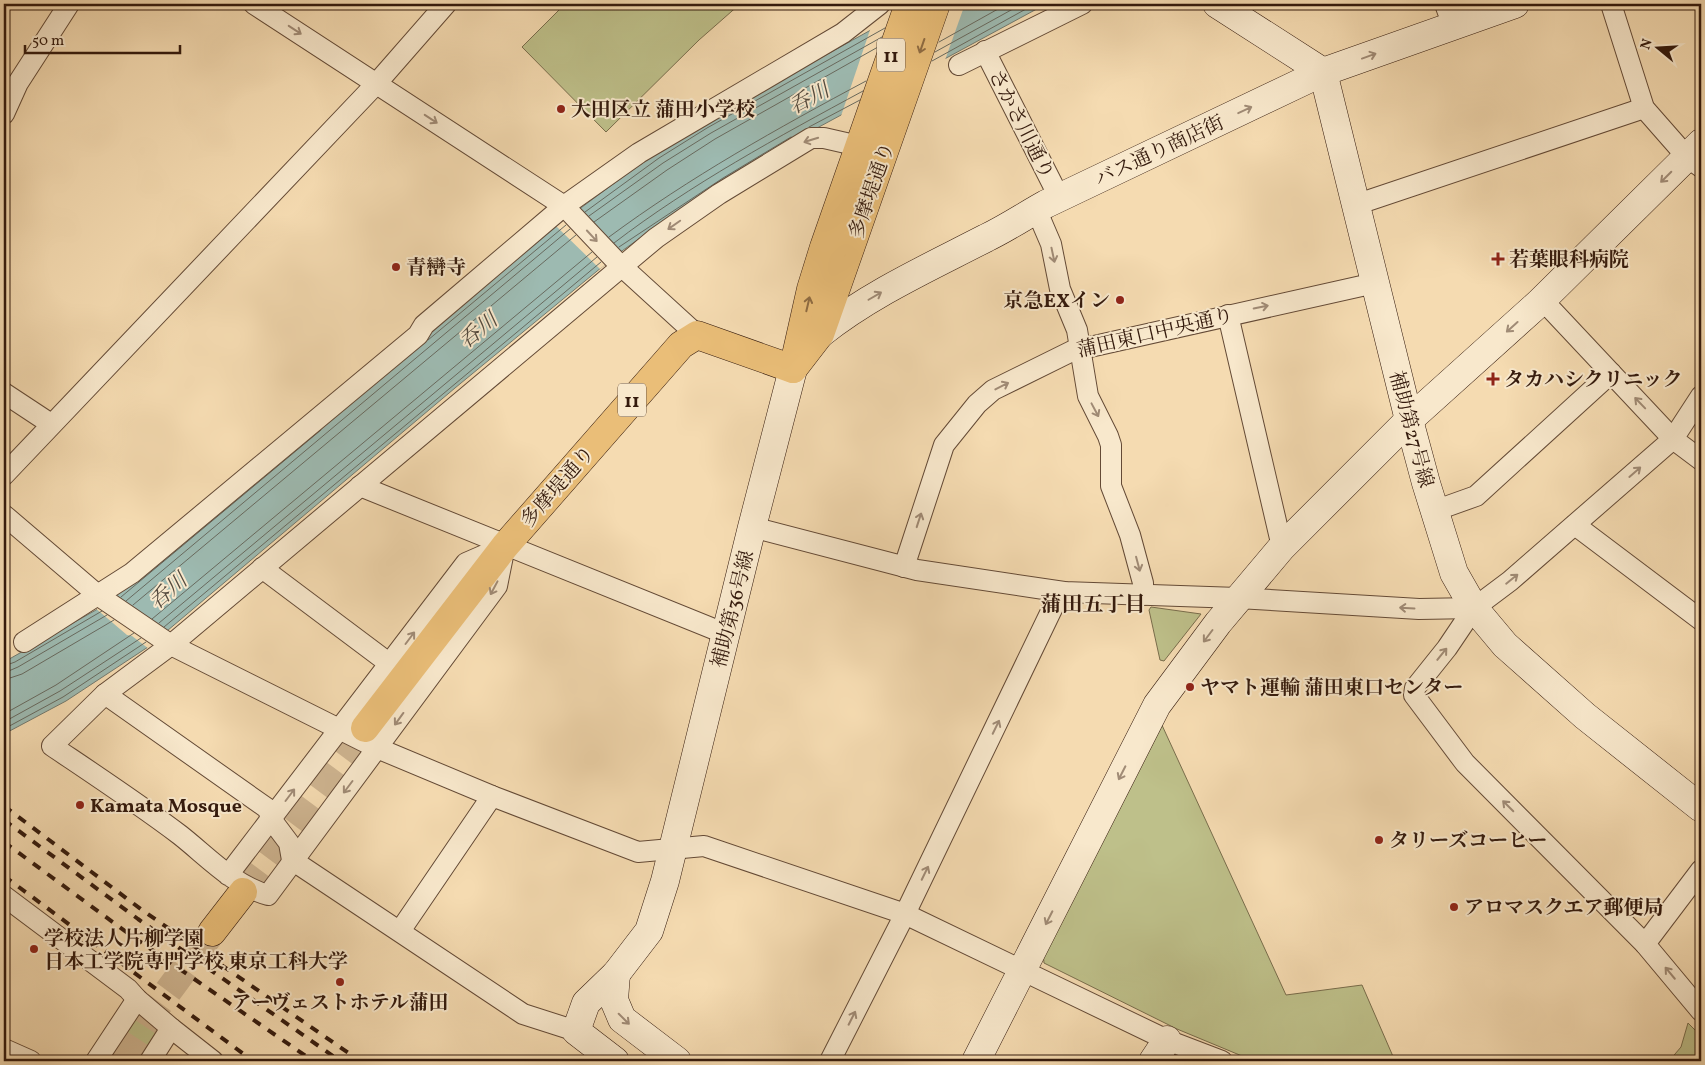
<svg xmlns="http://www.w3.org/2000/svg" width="1705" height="1065" font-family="Vollkorn,'Noto Serif JP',serif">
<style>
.green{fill:#bec08a;stroke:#796d4c}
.water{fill:#9dbab1;stroke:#737a6f}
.pier{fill:#f5dbb1}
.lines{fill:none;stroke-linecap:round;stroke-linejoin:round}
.shore{stroke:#686a5f;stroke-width:1}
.primary-tunnel{stroke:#ceb490;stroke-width:28;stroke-dasharray:28 14;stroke-linecap:butt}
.street-casing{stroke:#644a36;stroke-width:22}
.secondary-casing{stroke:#341a0d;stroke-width:29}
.primary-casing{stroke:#341a0d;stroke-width:29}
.street{stroke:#f8e8cc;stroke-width:20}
.secondary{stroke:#f8e8cc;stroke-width:28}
.primary{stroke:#eabe78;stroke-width:28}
.rail{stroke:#341a0d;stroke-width:4;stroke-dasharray:9 9;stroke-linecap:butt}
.oneway{stroke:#a08b76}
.oneway2{stroke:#8f6c42}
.poi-dot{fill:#8f2418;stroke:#f8e8cc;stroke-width:2}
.labels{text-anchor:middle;stroke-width:4;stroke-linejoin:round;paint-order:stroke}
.shield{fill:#f8e8cc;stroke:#6f5846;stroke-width:1}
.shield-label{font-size:19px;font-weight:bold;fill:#341a0d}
.poi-label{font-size:20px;font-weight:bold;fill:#341a0d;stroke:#f8e8cc;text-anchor:start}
.street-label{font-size:20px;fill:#341a0d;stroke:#f8e8cc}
.water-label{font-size:21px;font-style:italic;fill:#544a3e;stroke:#f8e8cc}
.neighbourhood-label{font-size:21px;font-weight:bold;fill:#341a0d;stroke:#f8e8cc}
</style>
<rect width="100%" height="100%" fill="#f5dbb1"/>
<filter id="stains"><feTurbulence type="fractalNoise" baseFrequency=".004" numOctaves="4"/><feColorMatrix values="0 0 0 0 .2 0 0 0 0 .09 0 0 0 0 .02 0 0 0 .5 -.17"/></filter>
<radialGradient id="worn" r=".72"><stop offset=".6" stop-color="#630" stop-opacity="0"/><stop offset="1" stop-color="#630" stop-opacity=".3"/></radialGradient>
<g class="green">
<path d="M565 4H740L699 40 606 132 522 47Z"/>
<path d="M1151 607 1201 614 1164 661 1160 660 1149 610Z"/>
<path d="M1161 723 1286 995 1362 985 1395 1061H1254L1177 1029 1044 963 1043 952Z"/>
<path d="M138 1009 163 1028 143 1061H108L116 1043Z"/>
<path d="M1688 1023 1701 1036V1061H1669L1681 1047Z"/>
</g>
<path class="water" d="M918 4H1046L782 147 650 231 619 253 455 388 148 647 66 701 4 734V662L96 610 135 581 556 226C590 202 623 175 658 153 743 100 831 52 918 4Z"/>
<g class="pier">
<path d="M913 4H965L944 63 840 119 871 27Z"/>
<path d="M577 211 619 253 600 269 556 226Z"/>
<path d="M111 595 167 634 149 649 132 636 127 635 94 607Z"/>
</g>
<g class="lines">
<g class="shore">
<path d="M939 42 1007 4"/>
<path d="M935 52 1022 4"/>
<path d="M932 61 1035 4"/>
<path d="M809 127 860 100"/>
<path d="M585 212 659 158 707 128 885 28"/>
<path d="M589 216 663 163 711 133 882 37"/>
<path d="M594 222 667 170 715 139 878 47"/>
<path d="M609 237C690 177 778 128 866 81"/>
<path d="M614 243C691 184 778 137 863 91"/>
<path d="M619 247 723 178 791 137"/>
<path d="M428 340 566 225"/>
<path d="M121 597 321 430"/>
<path d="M126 601 570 229"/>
<path d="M133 605 576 235"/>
<path d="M152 619 592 252"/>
<path d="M159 623 597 257"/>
<path d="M164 627 601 262"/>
<path d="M4 666 15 662 102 611"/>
<path d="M4 673 18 667 107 615"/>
<path d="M4 680 22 674 114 620"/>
<path d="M4 714 56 685 134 633"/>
<path d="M4 722 60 691 141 638"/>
<path d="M4 729 63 697 146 642"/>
</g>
<g class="primary-tunnel">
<path d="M243 892 365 728"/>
<path d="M121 1061 158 1005 212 932"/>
</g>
<g class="street-casing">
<g id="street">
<path d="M254 4 564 206 617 262 697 335"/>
<path d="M1445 4 1453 26"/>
<path d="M1611 4 1644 108 1687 157 1701 167"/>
<path d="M985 51 1059 197"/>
<path d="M959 65 1082 4"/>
<path d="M4 114 18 83 69 4"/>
<path d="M1355 205 1644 108"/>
<path d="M1036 209 1051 244 1060 289 1077 330 1088 396 1108 436 1111 445V486L1130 535 1143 583V595"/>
<path d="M1539 303 1550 308 1673 439 1701 460"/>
<path d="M1228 315 1282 547"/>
<path d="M4 393 51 424"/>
<path d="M1701 396 1673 439 1510 581 1474 608 1447 648 1415 688 1414 695 1465 763 1645 944 1701 1011"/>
<path d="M4 475 376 84 446 4"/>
<path d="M360 486 726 634"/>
<path d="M1434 511 1476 496 1611 373"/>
<path d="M4 515 99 596 171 645 377 748 492 796 638 852 704 846 905 914 1167 1040 1222 1061"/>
<path d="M1575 525 1701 620"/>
<path d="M752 527 917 570 1064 592 1238 598 1419 609 1474 608"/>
<path d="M904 567 944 445 977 404 993 390 1072 351 1375 283"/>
<path d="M262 568 390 664"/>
<path d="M24 642 132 573 418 335 424 325 564 206 639 153 843 33 880 4"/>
<path d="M105 694 268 809 271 819 289 843 292 860 523 1014 576 1031"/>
<path d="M228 875 466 563 505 546 497 586 268 895C233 885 208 857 180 835 139 804 95 775 52 746L105 694 171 645 656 238 719 194 811 138H824L859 146"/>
<path d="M4 896 128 989 137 999 171 1028 150 1061"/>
<path d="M400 931 492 796"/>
<path d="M1645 944 1701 870"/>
<path d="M171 1028 213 1061"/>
<path d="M4 1049 31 1061"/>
<path d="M96 1061 137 999"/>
<path d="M830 1061 905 914 1054 605 1064 592"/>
</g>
</g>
<g class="secondary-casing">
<g id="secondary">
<path d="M1217 4 1323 72 1409 420 1426 483 1454 573 1474 608 1505 645 1585 716 1701 808"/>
<path d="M820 334C870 294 930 267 986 238 1007 228 1026 215 1046 204L1323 72 1515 4"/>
<path d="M616 974 614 1000 622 1019 677 1061"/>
<path d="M615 1061 576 1031 586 1003 616 974 649 931 665 881 752 527 793 369"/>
<path d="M976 1061 1157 705 1218 623 1282 547 1409 420 1539 303 1701 143"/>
<path d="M1153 1061 1167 1040"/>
</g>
</g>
<g class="primary-casing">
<g id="primary">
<path d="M795 360 811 289 824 247 909 4"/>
<path d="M793 369 820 334 936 4"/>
<path d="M365 728 505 546 681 345 697 335 793 369"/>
<path d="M212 932 243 892"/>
</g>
</g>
<use href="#street" class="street"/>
<use href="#secondary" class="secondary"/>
<use href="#primary" class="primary"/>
<g class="rail">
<path d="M4 806 142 910 360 1061"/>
<path d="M4 820 138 919 340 1061"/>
<path d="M4 842 129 934 313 1061"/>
<path d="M4 876 253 1061"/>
</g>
</g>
<defs><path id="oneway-shaft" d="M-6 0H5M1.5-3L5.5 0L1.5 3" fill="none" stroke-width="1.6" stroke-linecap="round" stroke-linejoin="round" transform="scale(1.25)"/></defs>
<g class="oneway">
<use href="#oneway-shaft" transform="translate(295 30) rotate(33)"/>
<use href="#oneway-shaft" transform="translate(1369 56) rotate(-20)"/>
<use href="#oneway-shaft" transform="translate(1245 110) rotate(-25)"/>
<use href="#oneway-shaft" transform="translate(431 119) rotate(33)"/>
<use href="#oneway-shaft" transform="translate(811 140) rotate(163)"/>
<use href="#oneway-shaft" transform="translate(1666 177) rotate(135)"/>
<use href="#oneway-shaft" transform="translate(674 225) rotate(145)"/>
<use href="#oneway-shaft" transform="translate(592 236) rotate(47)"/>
<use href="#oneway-shaft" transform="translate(1053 255) rotate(78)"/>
<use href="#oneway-shaft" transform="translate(875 296) rotate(-30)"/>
<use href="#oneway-shaft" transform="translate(1261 307) rotate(-12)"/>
<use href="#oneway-shaft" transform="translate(1512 327) rotate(138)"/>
<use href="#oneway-shaft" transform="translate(1002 386) rotate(-27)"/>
<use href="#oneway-shaft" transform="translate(1640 403) rotate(-134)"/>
<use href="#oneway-shaft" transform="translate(1095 410) rotate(62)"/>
<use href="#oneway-shaft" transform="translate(1635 472) rotate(-41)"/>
<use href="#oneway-shaft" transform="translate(919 520) rotate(-72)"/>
<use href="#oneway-shaft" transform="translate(1138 564) rotate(75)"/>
<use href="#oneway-shaft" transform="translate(1512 579) rotate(-39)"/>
<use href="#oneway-shaft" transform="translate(494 588) rotate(118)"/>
<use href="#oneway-shaft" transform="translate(1407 608) rotate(-177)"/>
<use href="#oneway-shaft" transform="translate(1208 636) rotate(127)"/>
<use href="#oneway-shaft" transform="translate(410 638) rotate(-53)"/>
<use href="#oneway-shaft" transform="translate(1442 654) rotate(-51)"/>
<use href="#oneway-shaft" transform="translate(399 719) rotate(126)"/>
<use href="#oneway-shaft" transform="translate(996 727) rotate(-64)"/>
<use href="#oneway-shaft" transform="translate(1122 773) rotate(117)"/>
<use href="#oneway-shaft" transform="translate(348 787) rotate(127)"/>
<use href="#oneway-shaft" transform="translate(290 795) rotate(-53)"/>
<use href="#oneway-shaft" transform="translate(1508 806) rotate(-135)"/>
<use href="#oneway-shaft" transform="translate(925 873) rotate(-64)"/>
<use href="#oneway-shaft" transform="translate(1049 918) rotate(117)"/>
<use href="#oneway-shaft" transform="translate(1670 973) rotate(-130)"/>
<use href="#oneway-shaft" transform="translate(852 1018) rotate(-63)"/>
<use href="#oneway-shaft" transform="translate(624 1019) rotate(45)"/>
</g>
<g class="oneway2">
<use href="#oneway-shaft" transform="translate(922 46) rotate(109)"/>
<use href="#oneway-shaft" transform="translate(808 304) rotate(-77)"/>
</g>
<g class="poi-dot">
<circle cx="561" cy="109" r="5"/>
<path d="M1495.5 251.5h5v5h5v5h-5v5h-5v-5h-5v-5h5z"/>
<circle cx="396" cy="267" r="5"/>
<circle cx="1120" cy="300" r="5"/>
<path d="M1490.5 371.5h5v5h5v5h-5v5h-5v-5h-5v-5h5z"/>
<circle cx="1190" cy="687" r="5"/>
<circle cx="80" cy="805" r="5"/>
<circle cx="1379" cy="840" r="5"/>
<circle cx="1454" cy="907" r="5"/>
<circle cx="34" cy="949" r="5"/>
<circle cx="340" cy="982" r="5"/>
</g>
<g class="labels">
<g class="shield">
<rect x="877" y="38.5" width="28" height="33" rx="4"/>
<rect x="618" y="383.5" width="28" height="33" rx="4"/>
</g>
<g class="shield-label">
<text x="891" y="62">11</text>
<text x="632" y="407">11</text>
</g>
<g class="poi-label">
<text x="571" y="116">大田区立 蒲田小学校</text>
<text x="1509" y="266">若葉眼科病院</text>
<text x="406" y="274">青巒寺</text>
<text x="1110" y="307" text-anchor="end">京急EXイン</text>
<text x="1504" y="386">タカハシクリニック</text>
<text x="1200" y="694">ヤマト運輸 蒲田東口センター</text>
<text x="90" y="812">Kamata Mosque</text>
<text x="1389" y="847">タリーズコーヒー</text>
<text x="1464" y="914">アロマスクエア郵便局</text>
<text x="44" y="945">学校法人片柳学園<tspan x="44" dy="23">日本工学院専門学校 東京工科大学</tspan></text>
<text x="340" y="1009" text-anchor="middle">アーヴェストホテル蒲田</text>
</g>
<g class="street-label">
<text transform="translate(1022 124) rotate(63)" y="7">さかさ川通り</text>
<text transform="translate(1159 150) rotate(-25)" y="7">バス通り商店街</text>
<text transform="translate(871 190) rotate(-71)" y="7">多摩堤通り</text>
<text transform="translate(1155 332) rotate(-13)" y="7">蒲田東口中央通り</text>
<text transform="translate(1412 429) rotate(75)" y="7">補助第27号線</text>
<text transform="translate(557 486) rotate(-49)" y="7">多摩堤通り</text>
<text transform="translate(732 609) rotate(-76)" y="7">補助第36号線</text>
</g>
<g class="water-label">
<text transform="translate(809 98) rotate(-28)" y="7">呑川</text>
<text transform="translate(478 330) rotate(-39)" y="7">呑川</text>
<text transform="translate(168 591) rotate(-41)" y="7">呑川</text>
</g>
<g class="neighbourhood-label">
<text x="1093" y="611">蒲田五丁目</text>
</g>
</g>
<rect width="1705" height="1065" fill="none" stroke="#f5dbb1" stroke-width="20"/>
<rect x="5" y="5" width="1695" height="1055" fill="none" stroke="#341a0d" stroke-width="2.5"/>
<rect x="10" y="10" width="1685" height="1045" fill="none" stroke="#341a0d"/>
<g transform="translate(1658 48) rotate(288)" stroke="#f8e8cc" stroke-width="4" paint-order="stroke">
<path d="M0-4L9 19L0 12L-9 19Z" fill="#341a0d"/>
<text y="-8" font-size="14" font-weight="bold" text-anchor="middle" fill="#341a0d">N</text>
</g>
<path d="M25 45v8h155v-8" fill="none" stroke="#341a0d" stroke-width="2.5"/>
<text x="32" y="45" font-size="15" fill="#341a0d" stroke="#f8e8cc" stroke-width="4" paint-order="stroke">50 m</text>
<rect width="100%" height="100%" filter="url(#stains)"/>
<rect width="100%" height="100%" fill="url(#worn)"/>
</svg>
